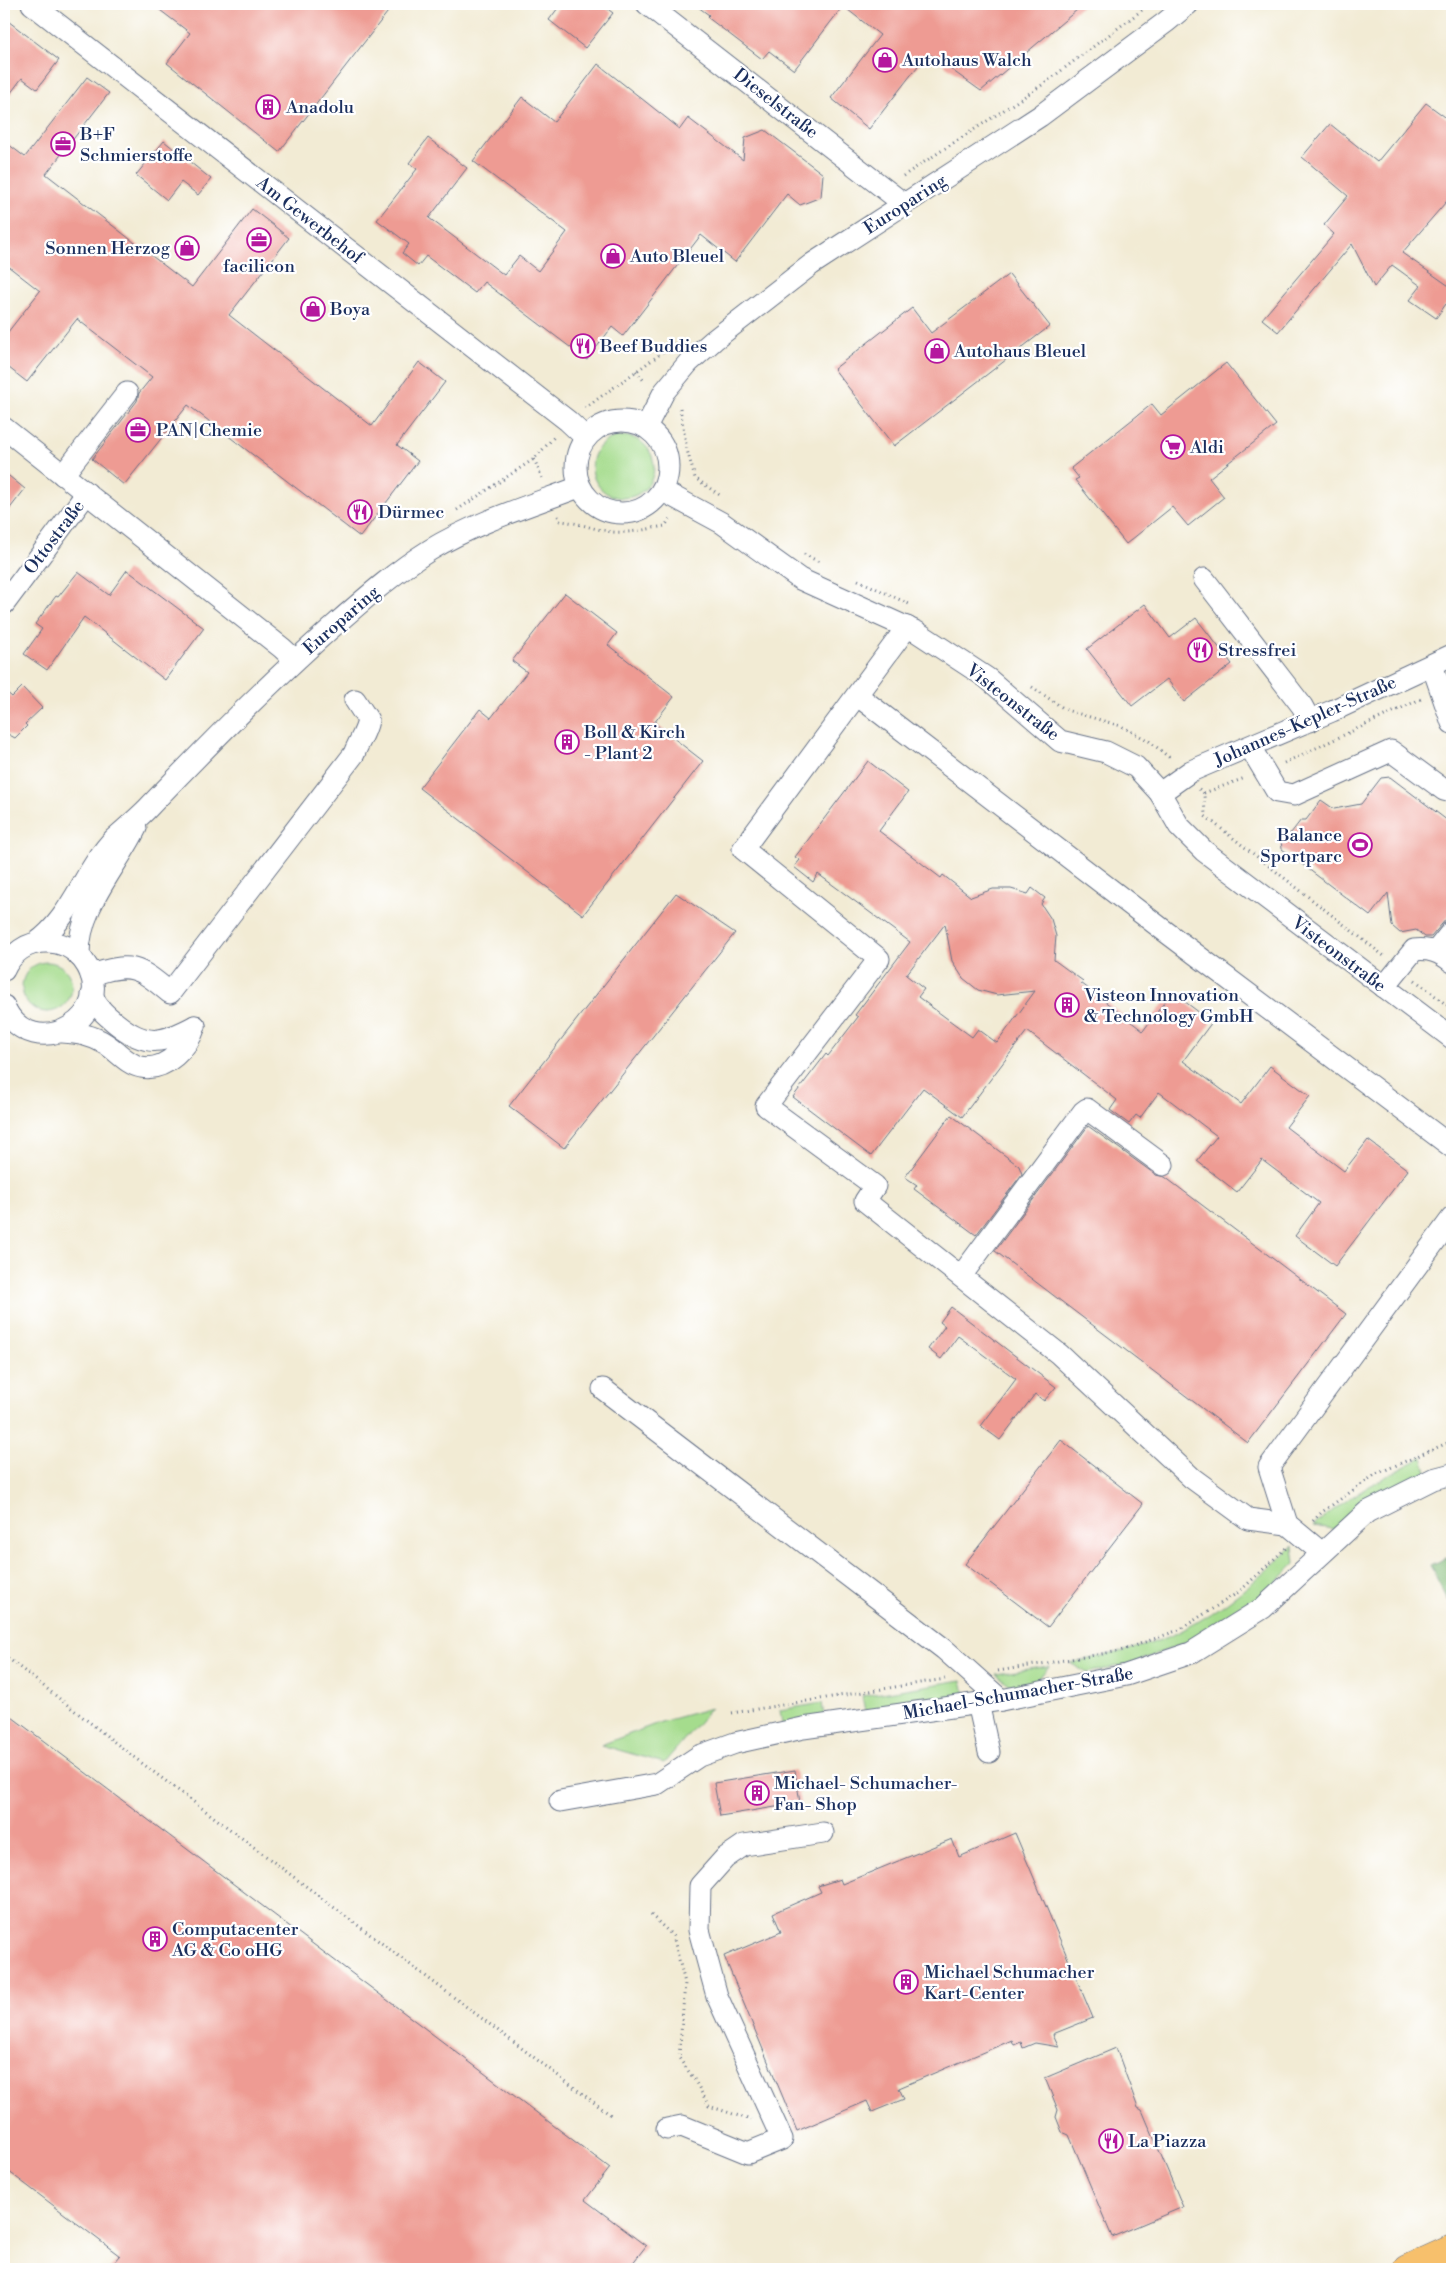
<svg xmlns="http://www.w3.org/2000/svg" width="1456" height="2273" font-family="'Libre Bodoni',serif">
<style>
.green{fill:#a5dc8d;stroke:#608676}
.forest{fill:#84bc78;stroke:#50766b}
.building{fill:#ee9b93;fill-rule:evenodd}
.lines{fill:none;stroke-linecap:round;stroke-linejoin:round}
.minor-casing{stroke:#667187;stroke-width:23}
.highway-casing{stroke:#667187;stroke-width:29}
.path{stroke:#667187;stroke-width:3;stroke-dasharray:1 4;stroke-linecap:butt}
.minor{stroke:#fff;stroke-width:21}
.highway{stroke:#f7c06c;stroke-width:28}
.labels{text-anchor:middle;stroke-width:4.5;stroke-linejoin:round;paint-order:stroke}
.poi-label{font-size:18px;fill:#1b2f5e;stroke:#fff;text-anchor:start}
.street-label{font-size:18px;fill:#1b2f5e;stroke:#fff}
</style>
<rect width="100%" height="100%" fill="#fff"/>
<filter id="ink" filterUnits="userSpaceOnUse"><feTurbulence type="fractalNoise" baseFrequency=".02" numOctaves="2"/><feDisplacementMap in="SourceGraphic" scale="10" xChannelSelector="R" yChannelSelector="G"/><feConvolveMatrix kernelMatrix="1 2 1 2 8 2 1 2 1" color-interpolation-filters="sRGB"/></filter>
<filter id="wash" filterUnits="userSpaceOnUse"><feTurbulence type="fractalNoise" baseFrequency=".0096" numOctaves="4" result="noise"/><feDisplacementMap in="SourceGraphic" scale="20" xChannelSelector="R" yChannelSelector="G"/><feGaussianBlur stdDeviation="1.12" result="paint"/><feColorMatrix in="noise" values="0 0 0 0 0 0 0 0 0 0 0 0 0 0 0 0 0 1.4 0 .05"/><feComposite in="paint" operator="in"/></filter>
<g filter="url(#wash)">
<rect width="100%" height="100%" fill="#f2ebd4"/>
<g class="green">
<circle cx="623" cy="467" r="31"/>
<circle cx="47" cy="987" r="25"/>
<path d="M1423 1457 1427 1472 1333 1529 1313 1526C1347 1497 1384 1477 1423 1457Z"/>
<path d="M1293 1546 1295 1564 1260 1598 1206 1635 1133 1663 1087 1673 1070 1663C1106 1655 1148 1648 1181 1631 1223 1610 1259 1578 1293 1546Z"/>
<path d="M1049 1666 1036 1682 1013 1687 996 1674Z"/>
<path d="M962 1680 965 1694 865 1711 862 1696Z"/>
<path d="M822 1703 824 1716 782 1724 780 1710Z"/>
<path d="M711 1708 664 1763 601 1745 661 1722Z"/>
</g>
<path class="forest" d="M1452 1555V1608L1430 1565Z"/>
<g id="blocks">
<g class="building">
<path d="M152 4H394L279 152 167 63 190 33Z"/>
<path d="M561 4H601L613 13 585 48 549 20Z"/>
<path d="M694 4H1084L981 91 928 53 869 129 831 98 880 35 843 6 794 70 769 51 762 59 707 17 709 15Z"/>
<path d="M4 18 59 60 37 89 22 78 4 102Z"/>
<path d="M598 64 680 129 688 118 743 160 745 138 765 130 823 174 821 197 800 205 787 194 735 262 701 235 623 336 612 327 587 360 484 282 475 293 426 256 418 266 402 253 409 244 377 220 417 169 409 163 428 138 467 168 429 218 504 275 519 256 538 271 567 232 473 161 522 97 554 122Z"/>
<path d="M87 77 109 93 46 174 192 287 252 209 269 222 289 238 229 315 372 426 419 362 445 382 397 445 418 461 360 537 188 405 124 485 92 459 137 401 139 393 152 377 77 319 27 382 4 364V337L40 291 4 263V141L25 157Z"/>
<path d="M1426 103 1452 122V195L1402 253 1452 288V309L1446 304 1436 318 1410 300 1421 286 1392 265 1374 287 1352 244 1278 332 1262 319 1334 234 1324 225 1348 196 1302 157 1330 124 1377 162Z"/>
<path d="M164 141 211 179 198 195 181 182 167 200 136 175Z"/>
<path d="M1009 274 1050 326 894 446 834 369 912 308 931 333Z"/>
<path d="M1226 363 1276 425 1209 478 1224 497 1188 526 1172 507 1126 544 1075 480 1079 478 1071 468 1152 404 1161 415Z"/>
<path d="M4 472 25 489 4 516Z"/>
<path d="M127 570 204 628 165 680 84 617 47 670 24 654 42 629 35 624 56 596 58 597 78 572 109 595Z"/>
<path d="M565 593 617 633 608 645 674 697 654 723 703 761 583 915 419 788 480 709 491 718 527 672 512 661Z"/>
<path d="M1145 604 1170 638 1196 618 1232 664 1184 702 1167 679 1132 706 1087 649Z"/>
<path d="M22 687 42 708 25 724 27 726 15 738 4 732V690L12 697Z"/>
<path d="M868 761 908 792 879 831 941 878 943 875 971 897 993 889H1011L1028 894 1032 888 1045 898 1041 904 1051 919 1056 936 1054 960 1083 981 1081 983 1143 1031 1172 992 1212 1022 1183 1061 1241 1104 1270 1066 1310 1096 1286 1127 1344 1171 1368 1140 1408 1170 1335 1266 1295 1236 1319 1203 1262 1160 1237 1192 1197 1161 1217 1136 1159 1092 1140 1118 1136 1115 1129 1124 1110 1110 1117 1100 1027 1031 962 1117 923 1088 871 1156 793 1097 826 1054 828 1056 858 1017 855 1015 910 942 818 874 813 882 794 867 800 860 795 857ZM945 924 952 961 963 978 978 990 997 995 1035 991 997 1043 978 1029 972 1037 918 997 924 989 906 975Z"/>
<path d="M1390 777 1452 824V912L1431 937H1425L1416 930 1400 933 1392 926 1388 893 1370 916 1282 849 1281 840 1286 834 1291 833 1301 820H1306L1321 800 1334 809 1361 804 1381 778Z"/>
<path d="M676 893 735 933 564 1148 509 1106Z"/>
<path d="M951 1115 1019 1166 1022 1174 976 1235 914 1189 917 1185 905 1177Z"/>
<path d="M1088 1126 1156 1175 1165 1177 1346 1314 1248 1443 995 1251Z"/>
<path d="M951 1307 1056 1387 1044 1401 1035 1394 1000 1440 981 1426 1016 1379 958 1336 941 1359 928 1349 945 1326 940 1322Z"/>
<path d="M1061 1440 1143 1504 1048 1627 965 1564Z"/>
<path d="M4 1711 610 2168 585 2200 646 2246 628 2269H109L120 2256 4 2168Z"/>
<path d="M795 1770 800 1803 720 1816 714 1783Z"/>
<path d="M1015 1833 1093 2018 1053 2034 1059 2047 1035 2043 1023 2048 1021 2042 1014 2045 1012 2040 899 2088 904 2099 872 2112 867 2101 797 2131 724 1956 781 1932 773 1913 821 1892 818 1886 840 1879 842 1884 952 1839 959 1857Z"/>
<path d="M1116 2048 1138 2108 1142 2110 1183 2207 1112 2237 1069 2135 1062 2132 1056 2117 1058 2110 1045 2078Z"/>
</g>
</g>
</g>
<g filter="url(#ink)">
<use href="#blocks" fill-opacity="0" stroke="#667187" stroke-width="1"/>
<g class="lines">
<g class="minor-casing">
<g id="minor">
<path d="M32 4 568 421 586 438"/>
<path d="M647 4 904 204"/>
<circle cx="622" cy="467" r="46"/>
<path d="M646 427 664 392 689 362 714 340 812 264 1040 116 1166 22 1188 4"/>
<path d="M4 428 282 648 295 660"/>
<path d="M63 475 127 393"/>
<path d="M663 491 722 523 800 579 917 632 987 678 1060 741 1106 752 1136 767 1160 793 1179 826 1204 851 1452 1038"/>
<path d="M1204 579 1302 706 1310 721"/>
<path d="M4 604 87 493"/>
<path d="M907 627 743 849 879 959 766 1106 875 1186 865 1201 1059 1354 1192 1478 1248 1519 1287 1524"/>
<path d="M1432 665 1452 723"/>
<path d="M858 696 1166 932 1452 1147"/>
<path d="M1250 747 1277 792 1294 795 1391 751 1444 790 1452 792"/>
<path d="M1160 793 1191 771 1332 711 1452 655"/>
<path d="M36 943C72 918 84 869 115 838 125 829 136 820 146 810 205 748 265 687 329 630 361 602 393 573 430 550 476 522 529 506 579 487"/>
<path d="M1436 951 1452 931"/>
<path d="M79 956C78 907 116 869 136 828"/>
<path d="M4 970C12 953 27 942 46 942 60 942 74 948 83 960 124 1014 32 1069 4 1006"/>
<path d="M91 975C131 962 138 966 170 993L354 754C358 742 366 733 368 720L355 700"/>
<path d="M1384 987 1414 950C1429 948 1440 952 1452 962"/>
<path d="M92 995C97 1008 107 1016 117 1024 147 1048 163 1043 195 1026"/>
<path d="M62 1032C78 1033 92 1035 106 1044 117 1051 128 1065 141 1067 166 1072 189 1046 195 1026"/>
<path d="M961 1276 1083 1112 1087 1109 1163 1165"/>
<path d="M603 1389 944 1649 1001 1700"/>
<path d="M1322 1553 1287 1524 1269 1467 1452 1218"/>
<path d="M978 1703 989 1752"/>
<path d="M560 1801 657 1784 699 1756 735 1743 803 1728 1001 1700 1126 1675 1191 1653 1263 1608 1367 1512 1433 1479 1452 1474"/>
<path d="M667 2129 682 2126 748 2153 782 2139 717 1996 699 1930 700 1886 725 1858 744 1845 823 1833"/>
</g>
</g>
<g class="highway-casing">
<path id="highway" d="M1408 2269 1452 2249"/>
</g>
<g class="path">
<path d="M903 176 1042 85 1150 4"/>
<path d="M636 371 645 382"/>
<path d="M585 408 680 340"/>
<path d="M680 408 687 450 695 478 721 496"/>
<path d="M534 459 542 478"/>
<path d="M457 510 534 459 555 436"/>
<path d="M558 516 560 521C576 522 590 528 606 531 625 535 646 529 665 526L671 517"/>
<path d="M804 554 821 563"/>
<path d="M858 580 909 604"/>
<path d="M1032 687 1066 710 1121 726 1149 741 1171 759"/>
<path d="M1284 763 1423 698"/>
<path d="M1199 789 1204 793 1205 816 1384 956"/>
<path d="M1204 793 1245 778"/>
<path d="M1415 980 1452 1009"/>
<path d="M1313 1521 1322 1512 1376 1474 1452 1441"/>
<path d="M4 1655 131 1755 612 2116"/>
<path d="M998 1671 1120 1651 1179 1630 1239 1592 1286 1548"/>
<path d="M732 1713 945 1679"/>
<path d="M651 1915 673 1936 685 1983 679 2058 694 2079 709 2106 751 2120"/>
</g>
<use href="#minor" class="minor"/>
<use href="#highway" class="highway"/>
</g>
</g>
<defs>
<g id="shop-ring" transform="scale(1.25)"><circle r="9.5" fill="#fff" stroke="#b5179e" stroke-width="1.5"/><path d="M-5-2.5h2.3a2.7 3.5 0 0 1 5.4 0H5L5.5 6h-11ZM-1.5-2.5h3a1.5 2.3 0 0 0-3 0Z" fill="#b5179e"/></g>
<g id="building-ring" transform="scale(1.25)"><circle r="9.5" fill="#fff" stroke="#b5179e" stroke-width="1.5"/><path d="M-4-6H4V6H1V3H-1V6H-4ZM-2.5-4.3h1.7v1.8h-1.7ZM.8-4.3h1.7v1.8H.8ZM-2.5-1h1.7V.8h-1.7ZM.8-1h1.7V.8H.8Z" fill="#b5179e"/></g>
<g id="office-ring" transform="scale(1.25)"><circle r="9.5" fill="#fff" stroke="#b5179e" stroke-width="1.5"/><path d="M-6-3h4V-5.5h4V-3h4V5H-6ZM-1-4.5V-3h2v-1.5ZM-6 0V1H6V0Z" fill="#b5179e"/></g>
<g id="restaurant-ring" transform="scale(1.25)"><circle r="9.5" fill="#fff" stroke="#b5179e" stroke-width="1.5"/><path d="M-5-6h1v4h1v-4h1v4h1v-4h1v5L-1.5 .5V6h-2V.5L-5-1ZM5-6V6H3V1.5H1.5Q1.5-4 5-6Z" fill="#b5179e"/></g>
<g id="supermarket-ring" transform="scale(1.25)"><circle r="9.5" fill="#fff" stroke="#b5179e" stroke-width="1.5"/><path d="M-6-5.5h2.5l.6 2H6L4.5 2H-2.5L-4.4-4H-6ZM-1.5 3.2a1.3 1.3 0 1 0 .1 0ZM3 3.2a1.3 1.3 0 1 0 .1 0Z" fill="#b5179e"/></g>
<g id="stadium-ring" transform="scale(1.25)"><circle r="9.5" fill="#fff" stroke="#b5179e" stroke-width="1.5"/><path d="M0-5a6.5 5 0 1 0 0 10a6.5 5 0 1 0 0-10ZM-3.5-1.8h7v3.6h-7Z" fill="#b5179e"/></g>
</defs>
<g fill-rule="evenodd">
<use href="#shop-ring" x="885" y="60"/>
<use href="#building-ring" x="268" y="107"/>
<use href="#office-ring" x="63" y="144"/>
<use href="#office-ring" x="259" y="240"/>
<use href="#shop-ring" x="187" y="248"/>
<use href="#shop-ring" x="613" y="256"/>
<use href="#shop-ring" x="313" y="309"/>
<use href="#restaurant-ring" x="583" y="346"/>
<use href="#shop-ring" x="937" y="351"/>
<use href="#office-ring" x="138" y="430"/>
<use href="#supermarket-ring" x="1173" y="447"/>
<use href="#restaurant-ring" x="360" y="512"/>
<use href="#restaurant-ring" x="1200" y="650"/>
<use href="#building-ring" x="567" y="742"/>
<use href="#stadium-ring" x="1360" y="845"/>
<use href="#building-ring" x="1067" y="1005"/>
<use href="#building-ring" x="757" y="1793"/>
<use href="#building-ring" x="155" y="1939"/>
<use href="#building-ring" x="906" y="1982"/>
<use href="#restaurant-ring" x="1111" y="2141"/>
</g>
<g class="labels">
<g class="poi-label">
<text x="902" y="66">Autohaus Walch</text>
<text x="286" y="113">Anadolu</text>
<text x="80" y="140">B+F<tspan x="80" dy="21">Schmierstoffe</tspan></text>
<text x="170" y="254" text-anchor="end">Sonnen Herzog</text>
<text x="630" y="262">Auto Bleuel</text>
<text x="259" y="272" text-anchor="middle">facilicon</text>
<text x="330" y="315">Boya</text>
<text x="600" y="352">Beef Buddies</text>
<text x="954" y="357">Autohaus Bleuel</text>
<text x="156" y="436">PAN|Chemie</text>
<text x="1190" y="453">Aldi</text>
<text x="378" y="518">Dürmec</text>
<text x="1218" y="656">Stressfrei</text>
<text x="584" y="738">Boll &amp; Kirch<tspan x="584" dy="21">- Plant 2</tspan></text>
<text x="1342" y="841" text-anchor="end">Balance<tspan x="1342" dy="21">Sportparc</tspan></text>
<text x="1084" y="1001">Visteon Innovation<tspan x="1084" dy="21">&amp; Technology GmbH</tspan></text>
<text x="774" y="1789">Michael- Schumacher-<tspan x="774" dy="21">Fan- Shop</tspan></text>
<text x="172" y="1935">Computacenter<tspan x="172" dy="21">AG &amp; Co oHG</tspan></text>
<text x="924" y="1978">Michael Schumacher<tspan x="924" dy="21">Kart-Center</tspan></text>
<text x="1128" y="2147">La Piazza</text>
</g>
<g class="street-label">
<text transform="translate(776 103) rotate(38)" y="6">Dieselstraße</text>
<text transform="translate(905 204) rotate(-33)" y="6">Europaring</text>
<text transform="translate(310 220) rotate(38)" y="6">Am Gewerbehof</text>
<text transform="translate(54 537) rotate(-53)" y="6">Ottostraße</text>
<text transform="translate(341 620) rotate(-41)" y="6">Europaring</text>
<text transform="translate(1013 702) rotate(38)" y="6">Visteonstraße</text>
<text transform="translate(1305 721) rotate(-24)" y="6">Johannes-Kepler-Straße</text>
<text transform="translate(1339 954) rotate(37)" y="6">Visteonstraße</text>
<text transform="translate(1018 1693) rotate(-10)" y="6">Michael-Schumacher-Straße</text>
</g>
</g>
<rect width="1456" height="2273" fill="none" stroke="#fff" stroke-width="20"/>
</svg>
